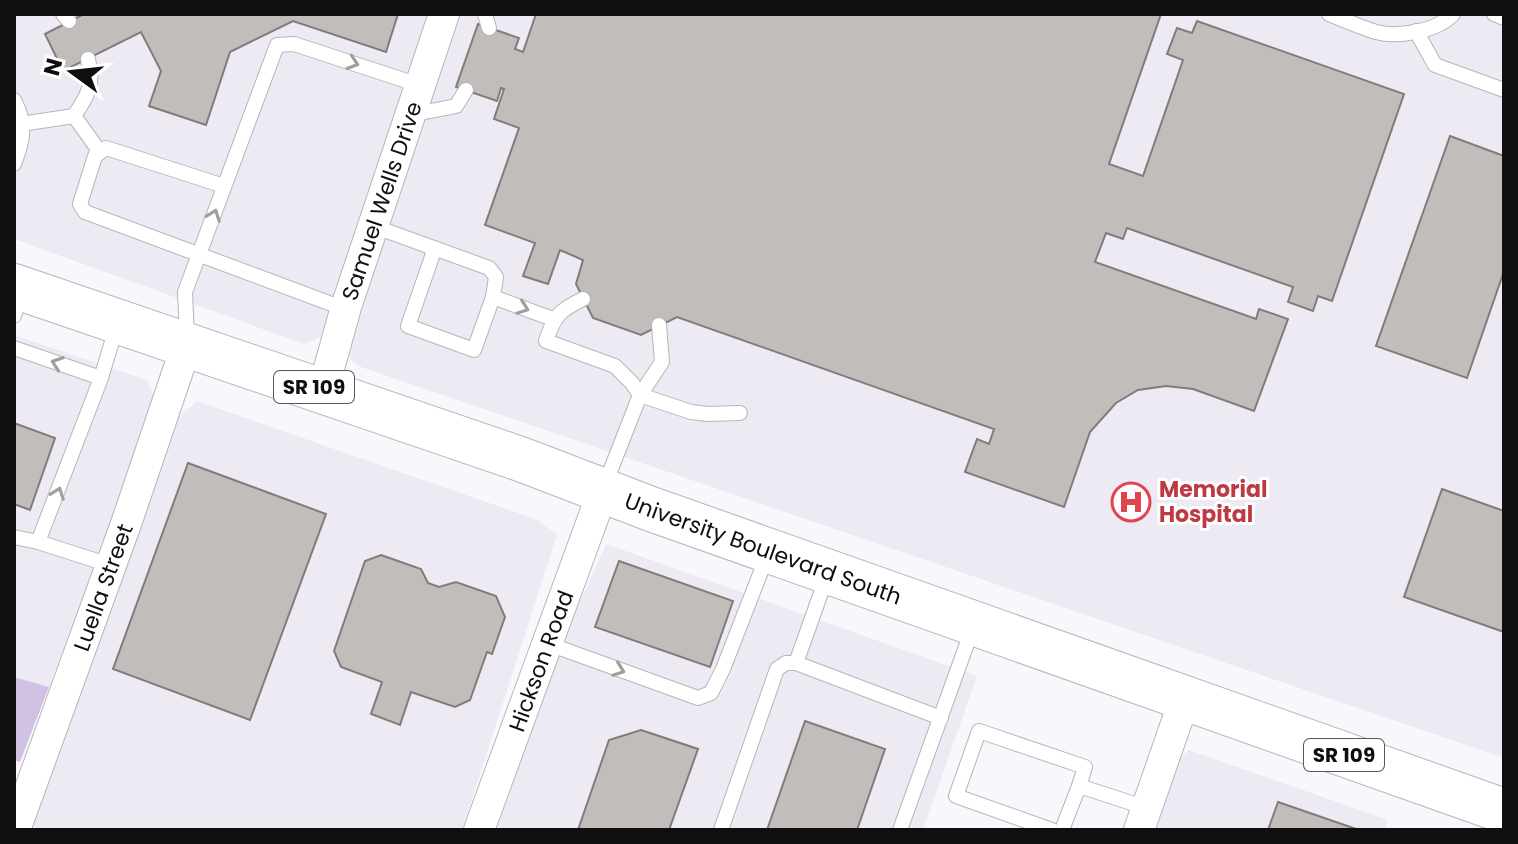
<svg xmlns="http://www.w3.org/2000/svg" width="1518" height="844" font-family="Poppins,sans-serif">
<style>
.built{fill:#eeeaf4}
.green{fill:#d1c2e3}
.building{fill:#c2bdbb;stroke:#817c7b;stroke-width:2}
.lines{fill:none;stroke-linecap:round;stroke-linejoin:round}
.service-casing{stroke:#b6b5b9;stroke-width:16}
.minor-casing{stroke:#b6b5b9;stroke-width:32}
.primary-casing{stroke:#b6b5b9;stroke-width:46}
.service{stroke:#fff;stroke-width:14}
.minor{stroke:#fff;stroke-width:30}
.primary{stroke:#fff;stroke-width:44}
.oneway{stroke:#9f9f9f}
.labels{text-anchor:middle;stroke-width:6;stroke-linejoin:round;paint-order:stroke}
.shield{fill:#fff;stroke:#575658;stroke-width:2}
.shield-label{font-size:20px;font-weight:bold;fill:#0f0e10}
.street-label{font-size:22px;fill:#0f0e10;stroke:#fff}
.health-label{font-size:22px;font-weight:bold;fill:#be3a42;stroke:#fff;text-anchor:start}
</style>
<rect width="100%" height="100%" fill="#f9f7fb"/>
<g class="built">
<path d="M14 14H431L330 321 321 337 304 344 14 239Z"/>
<path d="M456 14H1504V758L361 367 350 359 347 345Z"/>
<path d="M14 335 147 380 156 403 49 687 14 677Z"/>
<path d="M197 401 538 520 557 535 462 830H44L30 826 164 452 179 417Z"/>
<path d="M606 544 977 676 923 830H494L552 664Z"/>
<path d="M1189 750 1388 820 1384 830H1152L1177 761Z"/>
</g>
<path class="green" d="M14 677 49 687 20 762 14 760Z"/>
<g class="building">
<path d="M84 14H398L386 52 293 21 230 52 206 125 149 106 161 71 141 32 63 71 45 34Z"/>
<path d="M536 14H1161L1109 164 1143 176 1183 60 1167 54 1177 28 1192 33 1197 21 1404 94 1332 301 1318 296 1313 311 1288 302 1293 287 1127 228 1123 239 1106 233 1095 262 1256 319 1259 309 1288 319 1254 411 1193 389 1166 386 1138 390 1116 403 1090 432 1064 507 965 472 977 439 989 444 994 429 677 317 641 335 593 318 576 284 583 260 560 250 548 284 523 276 535 243 485 225 519 128 494 119 504 89 501 88 497 101 456 87 478 24 519 38 515 49 523 52Z"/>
<path d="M1450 136 1504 156V271L1467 378 1376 346Z"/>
<path d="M14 423 55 438 30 510 14 504Z"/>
<path d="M188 463 326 514 250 720 113 669Z"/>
<path d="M1442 489 1504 511V632L1404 597Z"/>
<path d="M381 555 421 569 428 583 439 587 456 582 496 596 505 617 492 654 487 652 470 700 455 707 411 692 400 725 371 714 382 682 341 667 334 651 365 561Z"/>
<path d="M619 561 733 601 710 667 595 627Z"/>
<path d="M805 721 885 749 857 830H767Z"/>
<path d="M641 730 698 749 669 830H578L609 740Z"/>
<path d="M1278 802 1359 830H1268Z"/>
</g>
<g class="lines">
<g class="service-casing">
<g id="service">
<path d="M63 14 69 21"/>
<path d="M485 14 489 28"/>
<path d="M1329 14C1344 20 1360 27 1376 32 1398 38 1438 31 1453 14"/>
<path d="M1494 14 1504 18"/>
<path d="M1416 31 1435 65 1504 90"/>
<path d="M14 100C27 124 23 141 14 164"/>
<path d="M410 115 456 106 466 90"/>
<path d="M74 116C89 94 94 85 88 59"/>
<path d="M21 124 74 116 100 152"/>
<path d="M224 186 106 148 95 156 80 204 85 212 345 309"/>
<path d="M373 226 489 268 496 277 493 297 474 350 408 326 435 248"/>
<path d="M493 297 553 319"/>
<path d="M583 299C560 310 554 316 546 341L615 366 632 383 640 395 691 412 708 414 740 413"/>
<path d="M14 316 22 291"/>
<path d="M187 339 185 292 277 45 294 44 419 85"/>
<path d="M14 348 101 378"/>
<path d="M604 487 640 395 662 362 659 325"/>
<path d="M14 537 38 542 101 378 117 325"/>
<path d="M38 542 110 565"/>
<path d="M546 643 698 698 711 693 723 669 767 556"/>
<path d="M796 663 941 718"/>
<path d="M721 830 777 669 786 663H796L827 576"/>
<path d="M900 830 973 627"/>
<path d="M1052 830 956 796 979 731 1085 767 1079 786"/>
<path d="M1062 830 1079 786 1147 808"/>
</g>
</g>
<g class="minor-casing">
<g id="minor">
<path id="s1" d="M323 390 346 307 444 14"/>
<path id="s2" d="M15 830 127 521 187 344"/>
<path id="s3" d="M479 830 603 491"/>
<path d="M1139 830 1185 698"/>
</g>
</g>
<g class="primary-casing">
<g id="primary">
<path id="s4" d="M14 286 523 460 651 509 1504 811"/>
</g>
</g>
<use href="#service" class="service"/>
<use href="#minor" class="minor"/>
<use href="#primary" class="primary"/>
</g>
<defs><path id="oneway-chevron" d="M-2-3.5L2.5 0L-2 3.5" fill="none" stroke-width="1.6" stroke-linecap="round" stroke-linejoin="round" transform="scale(2)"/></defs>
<g class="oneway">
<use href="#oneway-chevron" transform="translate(353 63) rotate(18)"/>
<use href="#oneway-chevron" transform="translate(214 215) rotate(-70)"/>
<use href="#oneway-chevron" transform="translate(523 308) rotate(20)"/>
<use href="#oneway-chevron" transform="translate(57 363) rotate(-161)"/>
<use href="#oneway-chevron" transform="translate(58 493) rotate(-70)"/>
<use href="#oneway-chevron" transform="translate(619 670) rotate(20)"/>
</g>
<defs>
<g id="hospital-ring" transform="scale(2)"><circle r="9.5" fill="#fff" stroke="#e0444e" stroke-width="1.5"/><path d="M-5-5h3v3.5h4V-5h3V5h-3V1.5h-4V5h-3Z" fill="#e0444e"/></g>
</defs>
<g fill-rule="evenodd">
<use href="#hospital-ring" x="1131" y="502"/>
</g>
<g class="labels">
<g class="shield">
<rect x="274" y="371" width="80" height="32" rx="6"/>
<rect x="1304" y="739" width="80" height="32" rx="6"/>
</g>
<g class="shield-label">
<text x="314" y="394">SR 109</text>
<text x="1344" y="762">SR 109</text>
</g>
<g class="street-label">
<text dy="8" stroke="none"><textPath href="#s1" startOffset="198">Samuel Wells Drive</textPath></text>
<text dy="8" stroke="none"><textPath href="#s4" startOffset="794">University Boulevard South</textPath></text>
<text dy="8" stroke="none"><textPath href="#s2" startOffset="258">Luella Street</textPath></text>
<text dy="8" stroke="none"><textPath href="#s3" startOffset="180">Hickson Road</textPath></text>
</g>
<g class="health-label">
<text x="1159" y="497">Memorial<tspan x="1159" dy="25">Hospital</tspan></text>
</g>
</g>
<rect width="1518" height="844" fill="none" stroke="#0f0e10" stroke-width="32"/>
<g transform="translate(72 72) rotate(285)" stroke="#ffffff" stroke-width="6" paint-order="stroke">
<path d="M0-6L14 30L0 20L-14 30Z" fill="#0f0e10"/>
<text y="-12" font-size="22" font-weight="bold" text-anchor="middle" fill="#0f0e10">N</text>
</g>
</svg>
